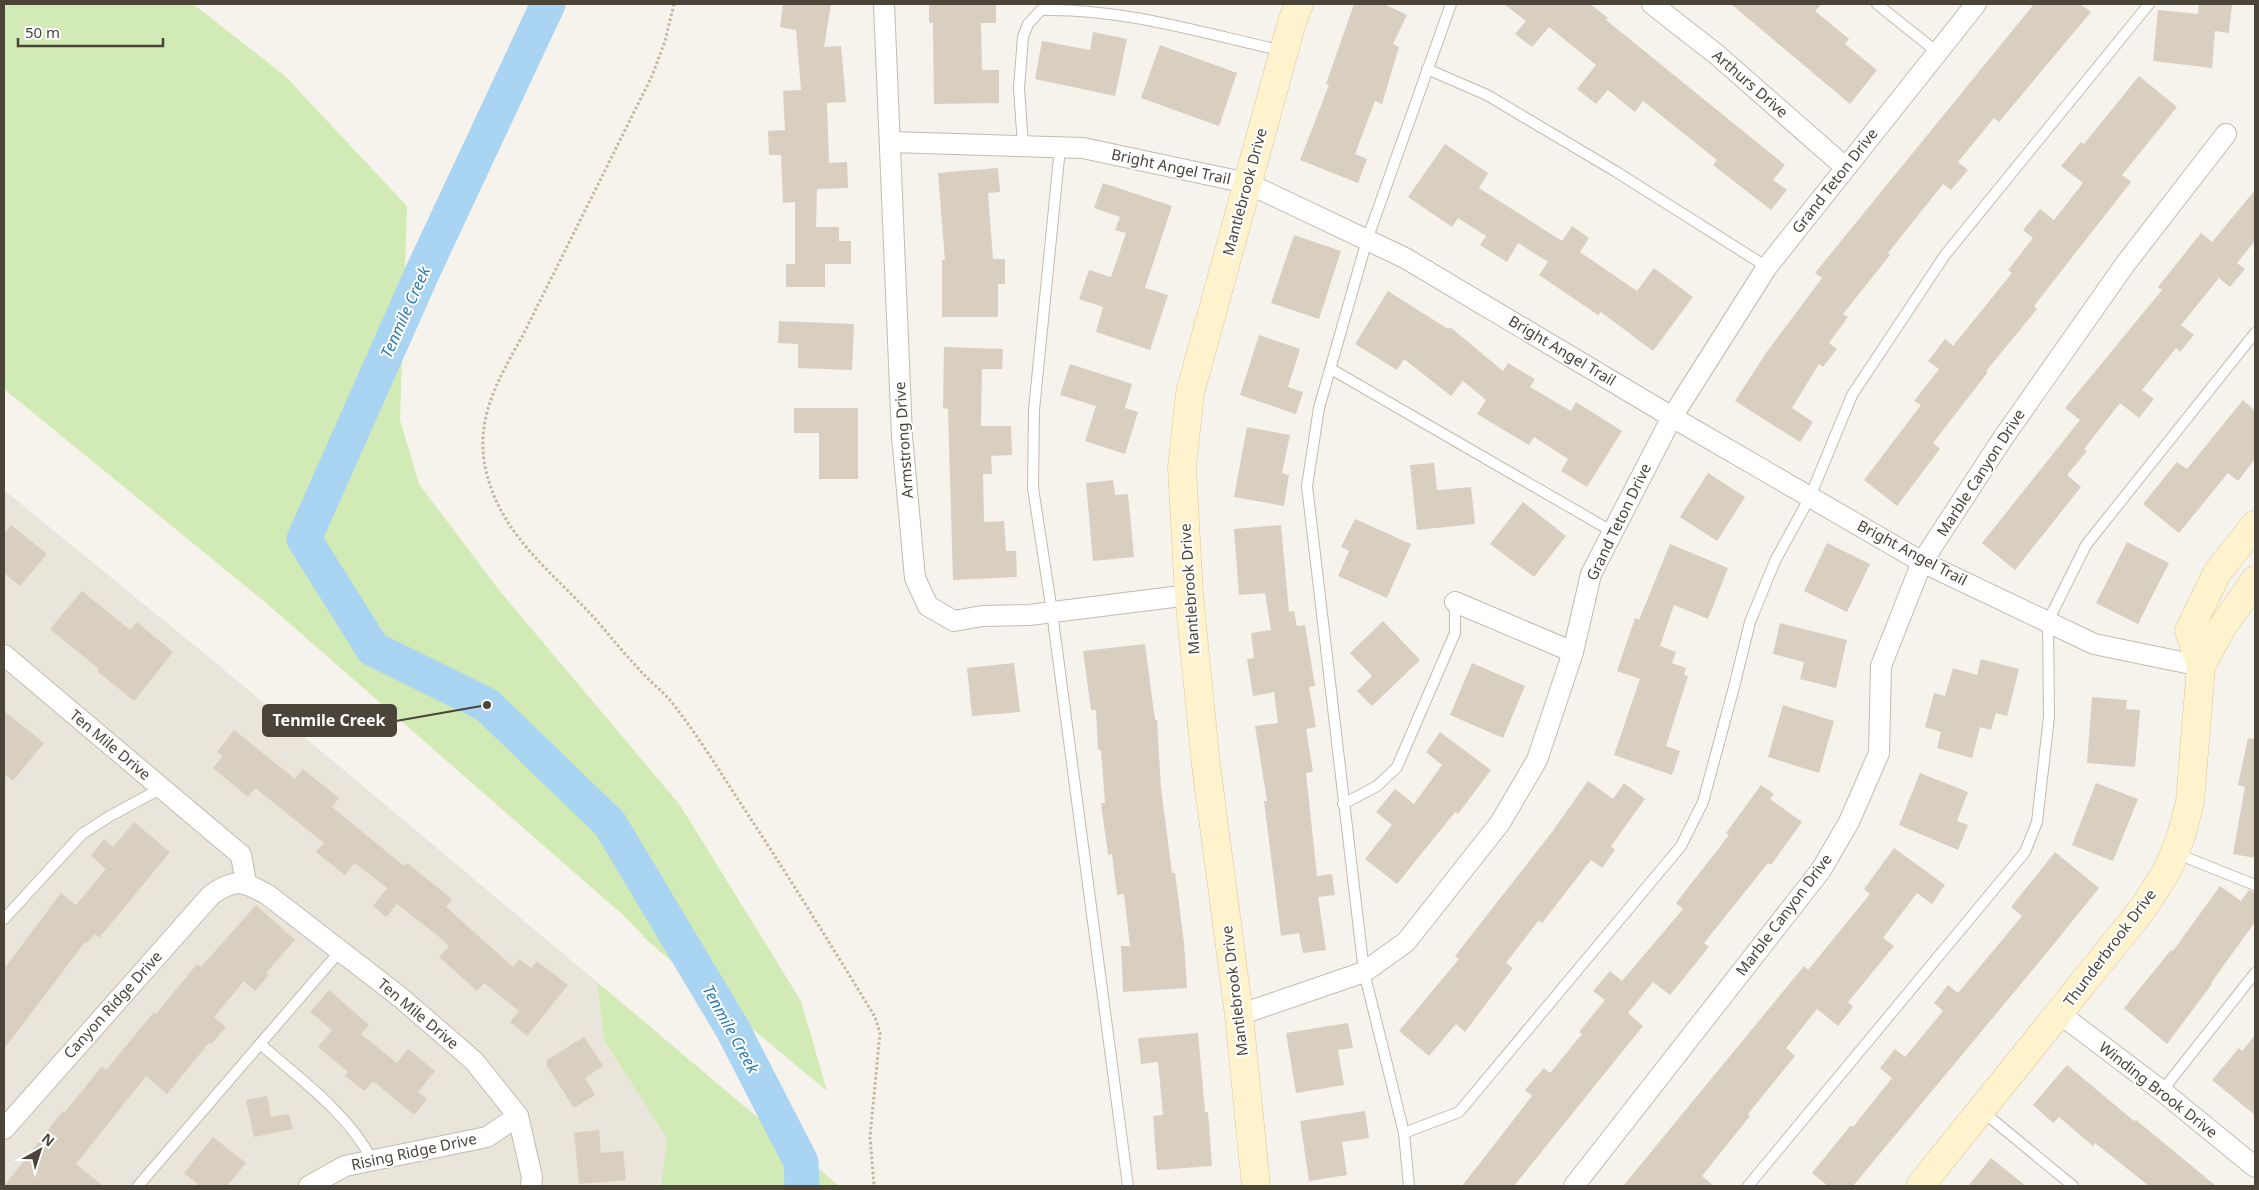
<svg xmlns="http://www.w3.org/2000/svg" width="2259" height="1190" font-family="'Noto Sans',sans-serif">
<style>
.residential{fill:#eae5da}
.green{fill:#d2eab5}
.lines{fill:none;stroke-linecap:round;stroke-linejoin:round}
.river{stroke:#a9d4f2;stroke-width:35}
.building{fill:#d8cfc1}
.lane-casing{stroke:#c2bbae;stroke-width:12}
.street-casing{stroke:#c2bbae;stroke-width:22}
.secondary-casing{stroke:#d6c79b;stroke-width:29}
.path{stroke:#c4b79f;stroke-width:3;stroke-dasharray:2.5 2.5;stroke-linecap:butt}
.lane{stroke:#fff;stroke-width:10}
.street{stroke:#fff;stroke-width:20}
.secondary{stroke:#fff3cd;stroke-width:28}
.labels{text-anchor:middle;stroke-width:4;stroke-linejoin:round;paint-order:stroke}
.street-label{font-size:15px;fill:#4b4439;stroke:#fff}
.water-label{font-size:16px;font-style:italic;fill:#2e7ab2;stroke:#fff}
.leader{fill:none;stroke:#4b4439;stroke-width:2}
.callout-dot{fill:#4b4439;stroke:#fff;stroke-width:2}
.callout{fill:#4b4439;stroke:#4b4439;stroke-width:2}
.callout-label{font-size:16px;text-anchor:middle;font-weight:bold;fill:#fff}
</style>
<rect width="100%" height="100%" fill="#f6f3ec"/>
<path class="residential" d="M4 490 216 663 597 982 604 1041 667 1138 661 1186H4Z"/>
<g class="green">
<path d="M4 4H193L285 76 407 206 400 420 419 484 499 590 680 805 801 1001 827 1091 651 944 623 915 265 602 4 389Z"/>
<path d="M597 982 839 1186H661L667 1138 604 1041Z"/>
</g>
<g class="lines">
<path class="river" d="M548 4 423 271 304 539 373 649 487 705 610 824 732 1028 801 1162 802 1186"/>
</g>
<g class="building">
<path d="M783 4H831L824 47 841 46 846 102 827 103 829 163 847 162 848 188 817 189 816 227H839V241H851V264H825V287H786V264H795V202L783 203 781 155H769L768 131 785 130 783 91 801 90 796 30 780 27Z"/>
<path d="M929 4H996V23H981L982 70H999V103L934 104 933 23H929Z"/>
<path d="M1354 4H1384L1407 15 1393 44 1399 47 1382 104 1375 101 1355 154 1367 159 1358 183 1300 160 1329 85 1326 84Z"/>
<path d="M1504 4H1590L1608 18 1606 20 1785 165 1773 180 1787 190 1771 210 1713 165 1717 160 1643 101 1635 112 1608 90 1596 104 1577 89 1596 65 1549 27 1532 47 1515 34 1526 21Z"/>
<path d="M1731 4H1822L1815 11 1849 39 1845 44 1877 70 1850 104Z"/>
<path d="M2034 4H2080L2091 12 1999 122 1994 118 1958 162 1968 170 1951 190 1943 184 1888 253 1890 255 1843 314 1848 317 1829 343 1837 349 1823 367 1819 364 1792 408 1813 422 1800 442 1735 401 1766 353 1822 278 1815 273Z"/>
<path d="M2199 4H2232L2229 33 2215 31 2212 68 2153 61 2158 10 2198 14Z"/>
<path d="M1093 32 1127 39 1115 96 1035 79 1042 41 1090 50Z"/>
<path d="M1160 45 1237 73 1219 126 1141 98Z"/>
<path d="M2139 76 2177 107 2122 175 2131 182 2034 306 2037 309 1986 371 1988 372 1933 443 1940 449 1897 506 1864 480 1921 405 1914 401 1939 369 1928 361 1945 339 1953 346 2012 273 2008 270 2033 238 2023 230 2040 209 2054 220 2083 183 2061 166 2081 142 2084 144Z"/>
<path d="M1445 144 1488 173 1479 188 1562 241 1572 226 1589 238 1580 252 1637 291 1654 268 1693 297 1653 351 1601 312 1598 315 1539 275 1548 262 1518 243 1507 262 1480 245 1486 236 1458 218 1452 227 1408 197Z"/>
<path d="M998 168 1000 192 988 193 993 259H1005V284H998V317H942V260H945L938 173Z"/>
<path d="M1103 183 1172 206 1145 288 1168 295 1150 350 1096 332 1103 307 1079 299 1089 270 1111 277 1126 233 1115 230 1120 217 1094 208Z"/>
<path d="M2255 190V241L2237 263 2245 269 2230 287 2219 278 2181 325 2194 335 2180 352 2176 348 2142 390 2154 399 2139 418 2120 403 2084 449 2087 451 2067 475 2081 487 2015 570 1982 543 2080 420 2065 408 2162 290 2158 287 2201 233 2212 242Z"/>
<path d="M1294 235 1341 251 1319 319 1271 303Z"/>
<path d="M1388 291 1448 329 1450 327 1503 371 1508 363 1535 379 1530 387 1571 411 1576 402 1622 431 1587 487 1561 471 1568 459 1534 437 1529 445 1477 414 1486 400 1463 381 1451 396 1404 359 1397 370 1355 344Z"/>
<path d="M779 321 854 324 852 370 798 368V344L778 343Z"/>
<path d="M1259 335 1300 349 1288 387 1303 392 1296 414 1240 395Z"/>
<path d="M944 347 1003 349 1002 369H982L981 426H1011L1012 455 991 456 992 474H983L984 522 1004 521 1006 551H1016L1017 577 953 580 948 409 943 408Z"/>
<path d="M1070 364 1132 384 1125 408 1138 412 1125 454 1085 441 1096 406 1060 395Z"/>
<path d="M2243 400 2255 411V459L2238 481 2228 473 2179 533 2143 504 2177 462 2187 469Z"/>
<path d="M794 408H858V479H819V433H794Z"/>
<path d="M1247 427 1290 435 1282 473 1289 475 1284 506 1234 497Z"/>
<path d="M1434 463 1437 490 1471 487 1475 524 1417 530 1410 465Z"/>
<path d="M1708 473 1745 497 1717 541 1680 517Z"/>
<path d="M1113 480 1115 495 1128 494 1134 557 1093 561 1086 483Z"/>
<path d="M1523 502 1566 536 1534 577 1490 544Z"/>
<path d="M1355 519 1411 544 1387 598 1338 576 1349 551 1341 547Z"/>
<path d="M11 525 47 554 20 586 4 573V534Z"/>
<path d="M1281 525 1289 612 1294 611 1297 626 1305 625 1315 686 1309 687 1316 727 1306 729 1313 772 1306 773 1317 876 1332 874 1335 895 1318 897 1326 950 1303 953 1299 933 1281 936 1264 801H1267L1255 726 1278 723 1274 692 1253 696 1247 659 1254 658 1251 633 1271 630 1265 593 1239 595 1234 529Z"/>
<path d="M2127 542 2169 563 2138 624 2096 603Z"/>
<path d="M1827 543 1870 564 1847 612 1804 591Z"/>
<path d="M1670 544 1728 568 1708 619 1674 605 1660 646 1676 652 1672 663 1686 668 1684 675 1688 676 1666 746 1680 751 1672 775 1614 755 1640 679 1617 671 1635 618 1639 620Z"/>
<path d="M82 591 130 630 137 622 173 652 134 701 97 671 99 669 50 629Z"/>
<path d="M1383 621 1420 660 1372 706 1357 691 1372 676 1350 653Z"/>
<path d="M1780 623 1847 640 1836 688 1800 679 1804 662 1773 654Z"/>
<path d="M1145 644 1155 720H1157L1161 788 1172 873H1175L1184 943 1187 988 1123 992 1121 946H1130L1124 894 1117 895 1112 854 1108 855 1101 803H1105L1101 750H1098L1096 710H1091L1083 651Z"/>
<path d="M1981 659 2019 669 2007 716 1996 713 1991 730 1980 727 1972 758 1937 748 1941 732 1925 727 1934 693 1945 696 1953 668 1977 675Z"/>
<path d="M1014 663 1020 712 972 716 967 668Z"/>
<path d="M1472 663 1525 686 1503 738 1450 715Z"/>
<path d="M2092 697 2127 700 2126 709 2140 710 2135 767 2087 763Z"/>
<path d="M1783 705 1834 721 1819 773 1768 757Z"/>
<path d="M4 711 44 743 13 781 4 774Z"/>
<path d="M234 730 295 779 303 769 339 798 332 807 404 866 407 863 452 899 446 907 513 967 519 959 531 968 537 961 568 985 527 1036 510 1022 519 1011 484 983 477 991 439 957 449 946 438 936 397 904 386 917 373 906 387 888 355 863 345 875 316 852 324 843 255 788 248 797 213 768 223 756 217 752Z"/>
<path d="M1440 732 1491 770 1458 814 1455 812 1397 884 1365 859 1392 825 1376 812 1395 789 1414 804 1442 765 1426 752Z"/>
<path d="M2248 738 2255 739V858L2233 854 2245 787 2238 785Z"/>
<path d="M1920 773 1968 792 1957 821 1968 825 1958 850 1899 825Z"/>
<path d="M1588 781 1613 799 1624 783 1645 799 1611 846 1615 850 1602 868 1591 860 1542 923 1539 920 1506 963 1513 968 1465 1032 1456 1024 1429 1056 1399 1031 1459 959 1455 956 1552 832Z"/>
<path d="M2096 783 2138 799 2113 861 2072 845Z"/>
<path d="M1761 785 1774 794 1770 799 1802 822 1771 865 1768 863 1704 943 1709 947 1670 995 1653 982 1628 1013 1643 1026 1514 1186H1462L1532 1096 1525 1090 1544 1068 1550 1073 1582 1034 1579 1032 1605 1000 1593 991 1610 971 1622 981 1683 909 1676 903 1729 835 1726 833Z"/>
<path d="M134 822 170 852 99 938 95 934 87 943 85 942 4 1049V969L61 893 76 905 106 869 91 856 104 839 113 847Z"/>
<path d="M1894 848 1945 885 1932 904 1917 893 1883 938 1894 946 1848 1002 1853 1007 1838 1026 1817 1009 1786 1048 1795 1056 1748 1114 1750 1116 1702 1176 1714 1186H1623L1804 966 1808 970 1870 894 1864 889Z"/>
<path d="M2055 852 2099 888 2045 955 1853 1186H1828L1812 1173 1851 1125 1853 1127 1892 1078 1880 1068 1895 1049 1905 1057 1943 1011 1934 1003 1948 985 1958 993 2022 916 2011 907Z"/>
<path d="M2220 886 2241 901 2249 890 2255 892V922L2211 983 2212 984 2167 1044 2124 1008 2171 950 2173 951Z"/>
<path d="M256 905 295 940 266 973 269 975 255 991 244 981 214 1017 226 1027 211 1044 209 1043 167 1094 146 1076 76 1164 103 1186H4L63 1111 65 1112 102 1066 106 1070 154 1012 156 1014 197 964 201 967Z"/>
<path d="M329 990 369 1025 361 1034 397 1063 408 1049 435 1071 418 1092 427 1099 414 1115 373 1081 364 1091 345 1076 348 1072 318 1047 332 1030 310 1012Z"/>
<path d="M1348 1023 1353 1048 1338 1050 1344 1085 1296 1093 1286 1033Z"/>
<path d="M1198 1033 1205 1112H1208L1212 1166 1157 1170 1153 1116 1163 1115 1158 1062 1141 1064 1138 1038Z"/>
<path d="M2255 1035V1115L2212 1080 2239 1048 2242 1051Z"/>
<path d="M584 1037 603 1066 585 1078 595 1095 574 1108 547 1066V1060Z"/>
<path d="M2067 1065 2134 1121 2136 1120 2216 1186H2149L2095 1143 2093 1146 2059 1117 2053 1123 2033 1105Z"/>
<path d="M267 1096 271 1117 289 1114 293 1129 254 1137 246 1100Z"/>
<path d="M1365 1111 1369 1138 1342 1142 1347 1175 1309 1181 1300 1121Z"/>
<path d="M599 1130 601 1153 623 1151 626 1180 579 1184 574 1133Z"/>
<path d="M213 1137 246 1163 227 1186H200L184 1173Z"/>
<path d="M1991 1158 2026 1186H1968Z"/>
</g>
<g class="lines">
<g class="lane-casing">
<g id="lane">
<path d="M1877 4 1937 52"/>
<path d="M1427 69 1487 95 1615 171 1767 267"/>
<path d="M1023 146 1019 88 1023 37 1028 24 1041 10C1123 8 1203 33 1283 51"/>
<path d="M1060 148 1034 410 1033 488 1052 612 1128 1186"/>
<path d="M1331 369 1613 532"/>
<path d="M1343 804 1377 786 1397 767 1455 633V602"/>
<path d="M2175 853 2255 885"/>
<path d="M4 919 82 834 110 816 162 788"/>
<path d="M260 1044C299 1078 348 1113 372 1160"/>
<path d="M2162 1091 2255 973"/>
<path d="M1982 1111 2073 1186"/>
<path d="M1404 1133 1459 1112 1681 846 1703 802 1734 687 1750 622 1775 561 1810 497 1852 395 1945 255 2149 4"/>
<path d="M138 1186 340 951"/>
<path d="M1409 1186 1404 1133 1364 972 1307 486 1319 408 1367 240 1451 4"/>
<path d="M1748 1186 2025 852 2037 822 2049 717 2048 621 2086 545 2255 333"/>
</g>
</g>
<g class="street-casing">
<g id="street">
<path d="M884 4 902 436 915 578 928 606 954 621 982 616 1029 615 1189 595"/>
<path d="M1652 4 1716 54 1845 167"/>
<path d="M891 142 1083 148 1247 183 1405 258 1672 417 1922 562 2094 644 2201 666"/>
<path d="M1455 602 1573 652"/>
<path d="M4 655 241 855 246 883"/>
<path d="M2060 1014 2162 1091 2255 1167"/>
<path d="M1239 1015 1364 972 1406 942 1500 823 1537 760 1573 652 1591 574 1672 417 1767 267 1976 4"/>
<path d="M4 1129 211 895C236 878 243 881 268 895L400 997 474 1061 518 1116 532 1177 531 1186"/>
<path d="M309 1186 345 1166 487 1137 518 1116"/>
<path d="M1574 1186 1821 870 1849 822 1879 753 1881 666 1922 562 2003 438 2126 263 2226 134"/>
</g>
</g>
<g class="secondary-casing">
<g id="secondary">
<path d="M2201 666 2221 629 2255 580"/>
<path d="M1256 1186 1239 1015 1206 765 1189 595 1182 467 1190 393 1292 22 1299 4"/>
<path d="M1920 1186 2144 907 2168 869 2181 836 2190 802 2201 666 2189 631 2217 573 2255 525"/>
</g>
</g>
<path class="path" d="M674 4 665 41 652 76 523 335C496 383 471 425 489 482 505 534 546 568 582 605 602 625 618 647 637 667 647 679 659 688 669 699 695 731 717 767 739 801 786 872 831 945 875 1017L880 1033 870 1137 874 1186"/>
<use href="#lane" class="lane"/>
<use href="#street" class="street"/>
<use href="#secondary" class="secondary"/>
</g>
<g class="labels">
<g class="street-label">
<text transform="translate(1750 84) rotate(41)" y="5">Arthurs Drive</text>
<text transform="translate(1171 167) rotate(12)" y="5">Bright Angel Trail</text>
<text transform="translate(1835 181) rotate(-52)" y="5">Grand Teton Drive</text>
<text transform="translate(1245 192) rotate(-75)" y="5">Mantlebrook Drive</text>
<text transform="translate(1562 351) rotate(31)" y="5">Bright Angel Trail</text>
<text transform="translate(904 440) rotate(-94)" y="5">Armstrong Drive</text>
<text transform="translate(1981 473) rotate(-57)" y="5">Marble Canyon Drive</text>
<text transform="translate(1619 522) rotate(-64)" y="5">Grand Teton Drive</text>
<text transform="translate(1912 553) rotate(28)" y="5">Bright Angel Trail</text>
<text transform="translate(1190 589) rotate(-94)" y="5">Mantlebrook Drive</text>
<text transform="translate(110 745) rotate(40)" y="5">Ten Mile Drive</text>
<text transform="translate(1784 915) rotate(-53)" y="5">Marble Canyon Drive</text>
<text transform="translate(2110 948) rotate(-53)" y="5">Thunderbrook Drive</text>
<text transform="translate(1235 991) rotate(-97)" y="5">Mantlebrook Drive</text>
<text transform="translate(113 1005) rotate(-48)" y="5">Canyon Ridge Drive</text>
<text transform="translate(418 1014) rotate(40)" y="5">Ten Mile Drive</text>
<text transform="translate(2158 1090) rotate(38)" y="5">Winding Brook Drive</text>
<text transform="translate(414 1152) rotate(-12)" y="5">Rising Ridge Drive</text>
</g>
<g class="water-label">
<text transform="translate(405 312) rotate(-66)" y="6">Tenmile Creek</text>
<text transform="translate(731 1029) rotate(61)" y="6">Tenmile Creek</text>
</g>
</g>
<path class="leader" d="M487 705L396 721"/>
<circle class="callout-dot" cx="487" cy="705" r="5"/>
<rect class="callout" x="263" y="705" width="133" height="31" rx="5"/>
<g class="callout-label">
<text x="329" y="726">Tenmile Creek</text>
</g>
<rect width="2259" height="1190" fill="none" stroke="#4b4439" stroke-width="10"/>
<g transform="translate(40 1150) rotate(39)" stroke="#ffffff" stroke-width="4" paint-order="stroke">
<path d="M0-4L9 19L0 12L-9 19Z" fill="#4b4439"/>
<text y="-8" font-size="14" font-weight="bold" text-anchor="middle" fill="#4b4439">N</text>
</g>
<path d="M18 38v8h145v-8" fill="none" stroke="#4b4439" stroke-width="2.5"/>
<text x="25" y="38" font-size="15" fill="#4b4439" stroke="#ffffff" stroke-width="4" paint-order="stroke">50 m</text>
</svg>
